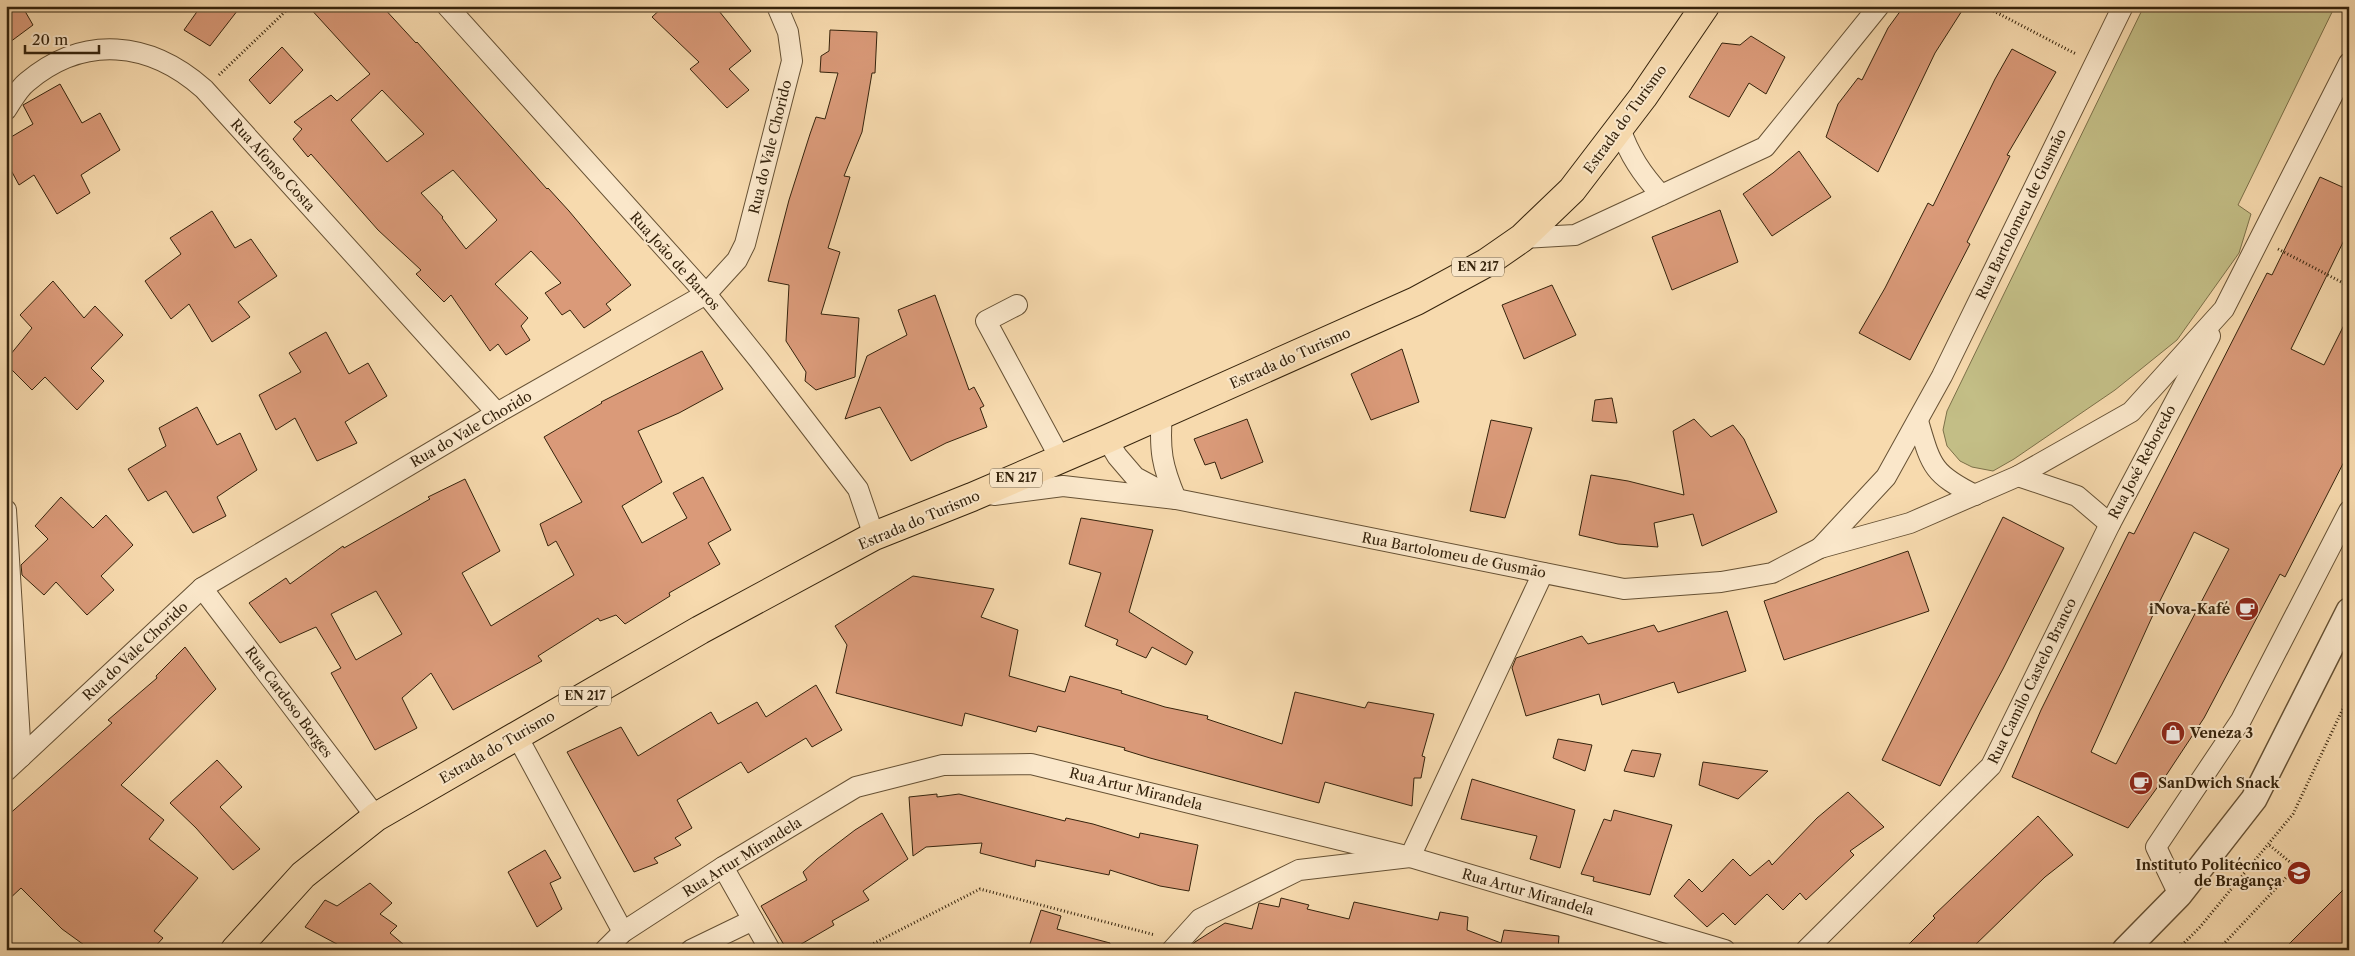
<svg xmlns="http://www.w3.org/2000/svg" width="2355" height="956" font-family="'Libre Caslon Text',serif">
<style>
.green{fill:#c3be86;stroke:#7c7049}
.building{fill:#da9a79;stroke:#35230c;fill-rule:evenodd}
.lines{fill:none;stroke-linecap:round;stroke-linejoin:round}
.minor-casing{stroke:#665134;stroke-width:22}
.tertiary-casing{stroke:#665134;stroke-width:28}
.primary-casing{stroke:#35230c;stroke-width:30}
.path{stroke:#35230c;stroke-width:3;stroke-dasharray:1 2.5;stroke-linecap:butt}
.minor{stroke:#fae7ca;stroke-width:20}
.tertiary{stroke:#fae7ca;stroke-width:25}
.primary{stroke:#f7daae;stroke-width:28}
.labels{text-anchor:middle;stroke-width:4;stroke-linejoin:round;paint-order:stroke}
.shield{fill:#fae7ca;stroke:#705e45;stroke-width:1}
.shield-label{font-size:12px;font-weight:bold;fill:#35230c}
.street-label{font-size:14px;fill:#35230c;stroke:#fae7ca}
.poi-label{font-size:14px;font-weight:bold;fill:#35230c;stroke:#fae7ca;text-anchor:end}
</style>
<rect width="100%" height="100%" fill="#f7daae"/>
<filter id="stains"><feTurbulence type="fractalNoise" baseFrequency=".004" numOctaves="4"/><feColorMatrix values="0 0 0 0 .2 0 0 0 0 .09 0 0 0 0 .02 0 0 0 .5 -.17"/></filter>
<radialGradient id="worn" r=".72"><stop offset=".6" stop-color="#630" stop-opacity="0"/><stop offset="1" stop-color="#630" stop-opacity=".3"/></radialGradient>
<path class="green" d="M2144 6H2335L2238 205 2251 214 2239 253 2177 340 2115 390 2014 459 1993 471 1972 467 1960 461 1947 446 1943 430 1947 411Z"/>
<g class="building">
<path d="M6 6H22L33 25 6 45Z"/>
<path d="M201 6H241L210 46 184 30Z"/>
<path d="M308 6H382L416 43 417 42 547 189 548 188 569 211 631 285 606 304 611 310 584 328 570 310 562 315 545 293 561 283 531 251 495 284 528 318 521 326 530 340 506 355 498 344 490 351 451 295 444 302 416 274 421 270 378 230 311 154 308 157 293 139 302 129 294 122 331 95 337 101 370 74ZM382 90 424 134 387 162 351 120ZM453 170 497 220 466 249 442 218 443 217 421 193Z"/>
<path d="M664 6H715L751 51 729 69 749 90 727 108 690 69 699 62 652 17Z"/>
<path d="M1904 6H1965L1935 53 1878 172 1826 137 1838 104 1858 78 1862 80 1888 28Z"/>
<path d="M830 30 877 32 875 73H872L862 132 844 176 850 177 828 248 840 252 821 314 859 318 855 377 816 390 805 381 806 372 786 341 789 285 768 281 789 200 810 134 816 117 825 119 838 73 820 72 821 56 829 51Z"/>
<path d="M1751 36 1785 57 1766 94 1749 83 1729 117 1689 97 1722 43 1740 45Z"/>
<path d="M282 47 303 70 270 104 249 80Z"/>
<path d="M2012 49 2056 72 2007 155 2010 156 1967 242 1970 244 1910 360 1859 333 1885 288 1928 203 1933 206 1995 79Z"/>
<path d="M60 84 82 123 100 113 120 150 81 175 90 193 57 214 34 175 19 185 6 161V140L33 124 23 105Z"/>
<path d="M1799 151 1831 197 1772 236 1743 194 1773 173Z"/>
<path d="M2320 177 2349 190V230L2291 349 2324 365 2349 315V452L2285 577 2280 574 2204 718 2167 774 2128 828 2012 777 2041 710 2129 532 2134 534 2267 273 2272 275ZM2194 532 2229 549 2116 764 2091 752 2152 617Z"/>
<path d="M1720 210 1738 262 1672 290 1652 237Z"/>
<path d="M212 211 235 248 251 239 277 276 238 302 250 317 212 342 189 304 171 319 145 281 181 254 170 238Z"/>
<path d="M53 281 84 318 95 306 123 335 91 368 104 381 77 410 45 377 32 390 6 364V360L32 328 20 315Z"/>
<path d="M1552 285 1576 335 1524 359 1502 305Z"/>
<path d="M935 295 969 390 974 387 984 406 980 408 987 427 946 443 911 461 880 407 845 419 867 356 907 335 898 310Z"/>
<path d="M326 332 349 374 368 363 387 396 345 422 357 443 317 461 295 418 276 430 259 395 301 372 289 353Z"/>
<path d="M1402 349 1419 402 1371 420 1351 374Z"/>
<path d="M702 351 723 389 679 413 638 431 662 482 622 506 642 543 687 518 673 493 703 477 731 530 708 543 720 564 669 593 670 596 625 624 616 615 600 621 598 618 538 656 542 661 453 710 431 673 402 698 417 728 375 750 331 673 341 668 316 627 280 643 249 603 286 578 290 584 343 546 344 548 430 499 428 497 465 479 500 551 462 573 491 626 574 575 556 541 548 546 540 524 582 502 544 437 602 403 601 402ZM376 591 402 634 356 660 331 614Z"/>
<path d="M1612 398 1617 423 1592 421 1595 400Z"/>
<path d="M197 407 217 445 240 433 257 470 217 497 226 516 193 533 166 491 148 501 128 469 166 446 159 428Z"/>
<path d="M1247 419 1263 462 1221 479 1215 462 1205 465 1194 439Z"/>
<path d="M1694 419 1711 437 1733 425 1744 439 1777 512 1702 546 1693 514 1654 523 1658 547 1618 544 1579 535 1591 475 1628 481 1684 495 1673 431Z"/>
<path d="M1491 420 1532 428 1505 518 1470 511Z"/>
<path d="M61 497 93 528 106 515 133 545 101 576 114 590 87 615 56 582 44 595 22 575 21 565 48 539 35 526Z"/>
<path d="M2003 517 2064 548 2003 669 1940 786 1882 760Z"/>
<path d="M1081 518 1153 530 1129 612 1193 652 1186 665 1152 647 1146 658 1116 645 1118 640 1085 626 1101 573 1069 564Z"/>
<path d="M1908 551 1929 611 1784 660 1764 601Z"/>
<path d="M913 576 994 589 981 617 1018 630 1009 676 1065 692 1070 676 1122 691 1121 693 1165 707 1208 716 1207 719 1282 744 1295 692 1365 708 1368 702 1434 714 1422 756 1425 757 1421 778H1414L1412 806 1325 782 1319 803 1150 758 1124 750 1125 748 1038 726 1036 732 965 713 962 726 836 693 847 645 835 626Z"/>
<path d="M1727 611 1746 671 1678 693 1674 682 1602 705 1599 694 1526 716 1512 668 1516 658 1582 636 1588 644 1654 625 1658 632Z"/>
<path d="M185 647 216 689 121 785 164 820 149 839 198 878 154 931 163 938 152 950H91L62 929 21 888 6 902V817L112 723 108 720 157 678 156 676Z"/>
<path d="M816 685 842 730 812 747 806 738 748 773 741 762 677 800 692 828 675 838 681 845 654 858 658 863 634 872 567 752 621 727 638 756 711 712 718 724 757 702 766 717Z"/>
<path d="M1558 739 1592 745 1585 771 1553 758Z"/>
<path d="M1632 750 1661 754 1654 777 1624 771Z"/>
<path d="M217 760 242 787 220 807 260 849 233 870 196 828 170 803Z"/>
<path d="M1703 762 1768 771 1738 799 1699 785Z"/>
<path d="M1472 779 1575 810 1560 868 1530 859 1537 836 1461 819Z"/>
<path d="M1848 792 1884 827 1850 851 1854 855 1806 900 1800 893 1783 910 1767 894 1735 925 1723 913 1707 927 1674 896 1689 879 1702 892 1733 859 1750 876 1769 860 1772 865 1817 818Z"/>
<path d="M937 794V797L959 794 1065 821 1066 818 1093 824 1139 838 1140 833 1198 845 1189 891 1160 886 1110 870 1109 875 1036 860 1035 867 1007 860 980 853 982 843 926 847 913 856 909 797Z"/>
<path d="M1614 810 1672 825 1650 895 1593 881 1594 877 1581 874 1604 819 1611 821Z"/>
<path d="M882 813 908 859 863 891 869 900 832 921 834 925 791 950H787L761 906 807 880 803 872 817 859 855 830Z"/>
<path d="M2038 816 2073 855 2045 877 1970 950H1903L1935 918 1933 916Z"/>
<path d="M545 850 561 878 550 883 562 909 537 927 508 872Z"/>
<path d="M370 883 392 903 380 914 397 926 390 933 410 950H348L305 927 325 900 337 906Z"/>
<path d="M2349 884V950H2283Z"/>
<path d="M1281 898 1309 905 1307 909 1349 919 1354 902 1438 920 1440 912 1468 917 1467 930 1501 943 1504 930 1559 936 1558 950H1188L1195 942 1225 923 1252 929 1259 903 1279 907Z"/>
<path d="M1041 910 1061 916 1057 929 1110 943 1109 950H1028Z"/>
</g>
<g class="lines">
<g class="minor-casing">
<g id="minor">
<path d="M447 6 706 294 759 360 858 489 874 536"/>
<path d="M6 110C12 101 18 89 27 82 84 34 150 41 204 89L497 413"/>
<path d="M1620 128C1629 155 1642 174 1661 195"/>
<path d="M1522 238 1575 235 1765 147 1879 6"/>
<path d="M1017 305 986 321 1060 458"/>
<path d="M1918 421C1931 465 1932 474 1975 495"/>
<path d="M1107 439 1117 456 1135 477 1176 499 1624 589 1721 582 1772 573 1820 548 1910 523 2018 476 2131 412 2224 309 2349 63"/>
<path d="M2018 476 2077 496 2110 524"/>
<path d="M994 495 1063 486 1176 499C1162 466 1159 450 1162 414"/>
<path d="M6 510 21 757"/>
<path d="M1820 548 1886 477 1942 376 2123 6"/>
<path d="M202 588 376 817"/>
<path d="M517 736 623 932"/>
<path d="M6 771 202 588 497 413 706 294 737 260 745 244 792 61 788 32 777 6"/>
<path d="M723 867 770 950"/>
<path d="M2179 895 2156 847 2241 720 2349 511"/>
<path d="M605 950 623 932 723 867 856 787 943 765 1031 764 1410 857 1725 950"/>
<path d="M691 950 753 920"/>
<path d="M1172 950 1200 919 1299 870 1410 857 1543 573"/>
<path d="M1806 950 1991 766 2110 524 2210 336"/>
</g>
</g>
<g class="tertiary-casing">
<path id="tertiary" d="M2125 950 2179 895 2254 799 2349 611"/>
</g>
<g class="primary-casing">
<path id="primary" d="M235 950 303 875 376 817 700 630 874 536 972 497 1107 439 1416 301 1486 263 1522 238 1572 190 1643 97 1705 6"/>
</g>
<g class="path">
<path d="M1984 6 2076 54"/>
<path d="M219 75 291 6"/>
<path d="M2278 249 2349 286"/>
<path d="M861 950 980 889 1155 935"/>
<path d="M2177 950 2200 927 2293 814 2349 696"/>
<path d="M2218 950 2296 867 2268 844"/>
</g>
<use href="#minor" class="minor"/>
<use href="#tertiary" class="tertiary"/>
<use href="#primary" class="primary"/>
</g>
<defs>
<g id="cafe-disc" transform="scale(1.25)"><circle r="9.5" fill="#8f2418" stroke="#fae7ca"/><path d="M-5.5-4.5H6V0H3Q3 3.5 0 3.5H-2.5Q-5.5 3.5-5.5 0ZM3-3.2v2h1.7v-2ZM-6 4.5H4V6H-6Z" fill="#fff"/></g>
<g id="shop-disc" transform="scale(1.25)"><circle r="9.5" fill="#8f2418" stroke="#fae7ca"/><path d="M-5-2.5h2.3a2.7 3.5 0 0 1 5.4 0H5L5.5 6h-11ZM-1.5-2.5h3a1.5 2.3 0 0 0-3 0Z" fill="#fff"/></g>
<g id="university-disc" transform="scale(1.25)"><circle r="9.5" fill="#8f2418" stroke="#fae7ca"/><path d="M0-5L7-2L0 1L-7-2ZM-4 1L0 2.5L4 1V4Q0 6-4 4Z" fill="#fff"/></g>
</defs>
<g fill-rule="evenodd">
<use href="#cafe-disc" x="2247" y="609"/>
<use href="#shop-disc" x="2173" y="733"/>
<use href="#cafe-disc" x="2141" y="783"/>
<use href="#university-disc" x="2299" y="873"/>
</g>
<g class="labels">
<g class="shield">
<rect x="1452" y="257.5" width="52" height="19" rx="4"/>
<rect x="990" y="468.5" width="52" height="19" rx="4"/>
<rect x="559" y="686.5" width="52" height="19" rx="4"/>
</g>
<g class="shield-label">
<text x="1478" y="271">EN 217</text>
<text x="1016" y="482">EN 217</text>
<text x="585" y="700">EN 217</text>
</g>
<g class="street-label">
<text transform="translate(1625 119) rotate(-54)" y="5">Estrada do Turismo</text>
<text transform="translate(770 147) rotate(-76)" y="5">Rua do Vale Chorido</text>
<text transform="translate(273 165) rotate(48)" y="5">Rua Afonso Costa</text>
<text transform="translate(2021 214) rotate(-64)" y="5">Rua Bartolomeu de Gusmão</text>
<text transform="translate(675 261) rotate(48)" y="5">Rua João de Barros</text>
<text transform="translate(1290 358) rotate(-24)" y="5">Estrada do Turismo</text>
<text transform="translate(471 429) rotate(-30)" y="5">Rua do Vale Chorido</text>
<text transform="translate(2142 462) rotate(-62)" y="5">Rua José Reboredo</text>
<text transform="translate(919 520) rotate(-23)" y="5">Estrada do Turismo</text>
<text transform="translate(1454 555) rotate(11)" y="5">Rua Bartolomeu de Gusmão</text>
<text transform="translate(135 651) rotate(-43)" y="5">Rua do Vale Chorido</text>
<text transform="translate(2032 681) rotate(-64)" y="5">Rua Camilo Castelo Branco</text>
<text transform="translate(289 702) rotate(53)" y="5">Rua Cardoso Borges</text>
<text transform="translate(497 747) rotate(-30)" y="5">Estrada do Turismo</text>
<text transform="translate(1136 789) rotate(14)" y="5">Rua Artur Mirandela</text>
<text transform="translate(742 857) rotate(-32)" y="5">Rua Artur Mirandela</text>
<text transform="translate(1528 892) rotate(16)" y="5">Rua Artur Mirandela</text>
</g>
<g class="poi-label">
<text x="2230" y="614">iNova-Kafé</text>
<text x="2190" y="738" text-anchor="start">Veneza 3</text>
<text x="2158" y="788" text-anchor="start">SanDwich Snack</text>
<text x="2282" y="870">Instituto Politécnico<tspan x="2282" dy="16">de Bragança</tspan></text>
</g>
</g>
<rect width="2355" height="956" fill="none" stroke="#f7daae" stroke-width="25"/>
<rect x="8" y="8" width="2340" height="941" fill="none" stroke="#35230c" stroke-width="2.5"/>
<rect x="12" y="12" width="2330" height="931" fill="none" stroke="#35230c"/>
<path d="M25 45v8h74v-8" fill="none" stroke="#35230c" stroke-width="2.5"/>
<text x="32" y="45" font-size="15" fill="#35230c" stroke="#fae7ca" stroke-width="4" paint-order="stroke">20 m</text>
<rect width="100%" height="100%" filter="url(#stains)"/>
<rect width="100%" height="100%" fill="url(#worn)"/>
</svg>
